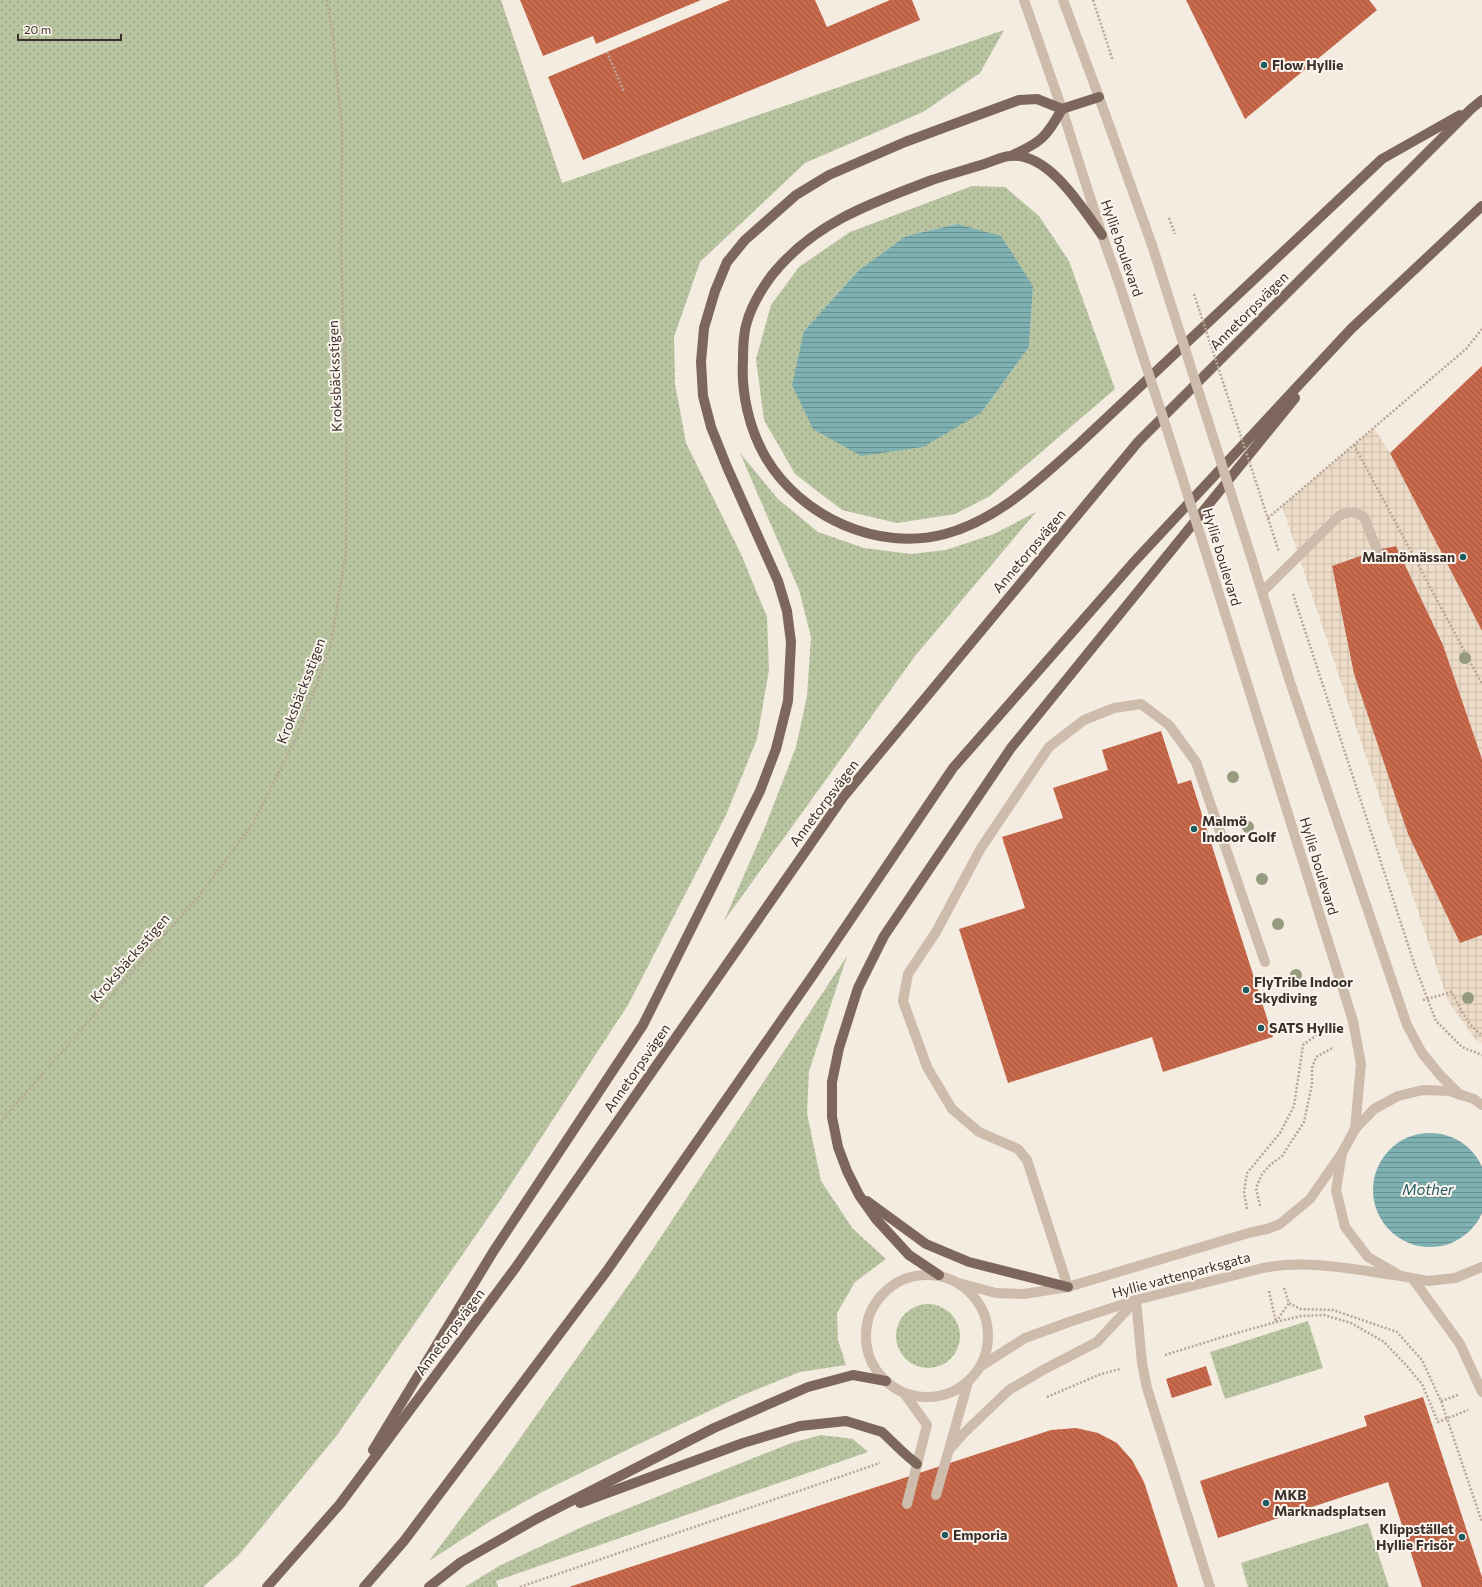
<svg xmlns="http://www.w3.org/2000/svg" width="1482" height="1587" font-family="Commissioner,sans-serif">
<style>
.grass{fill:url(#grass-dots);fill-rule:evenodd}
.plaza{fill:url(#plaza-grid)}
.water{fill:url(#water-rules)}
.building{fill:url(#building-back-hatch)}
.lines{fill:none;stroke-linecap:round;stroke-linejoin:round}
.path{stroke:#b9a596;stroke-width:2.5;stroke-dasharray:2 2;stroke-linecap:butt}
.service{stroke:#cdbbac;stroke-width:10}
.minor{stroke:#cdbbac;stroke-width:10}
.tertiary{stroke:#cdbbac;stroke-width:10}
.primary{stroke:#7d675c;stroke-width:10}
.path-bridge{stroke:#b9a596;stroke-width:2.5;stroke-dasharray:2 2;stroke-linecap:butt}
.tertiary-bridge{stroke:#cdbbac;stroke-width:10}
.tree{fill:#969b7f}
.poi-dot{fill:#1f5a5e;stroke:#fbf5ee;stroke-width:1.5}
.labels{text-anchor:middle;stroke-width:4;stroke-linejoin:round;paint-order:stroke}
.poi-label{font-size:14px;font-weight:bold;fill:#3b302b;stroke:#fbf5ee;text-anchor:start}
.street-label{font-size:14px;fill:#3b302b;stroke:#fbf5ee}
.water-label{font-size:15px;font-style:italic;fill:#1f5a5e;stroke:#fbf5ee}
</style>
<defs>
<pattern id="grass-dots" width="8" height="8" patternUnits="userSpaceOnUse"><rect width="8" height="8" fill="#b8c4a0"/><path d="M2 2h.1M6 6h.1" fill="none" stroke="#97a083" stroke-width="1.8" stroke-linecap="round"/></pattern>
<pattern id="plaza-grid" width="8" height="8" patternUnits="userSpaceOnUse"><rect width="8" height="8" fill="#ecdcc8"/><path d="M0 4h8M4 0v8" fill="none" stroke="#cbbdac"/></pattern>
<pattern id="water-rules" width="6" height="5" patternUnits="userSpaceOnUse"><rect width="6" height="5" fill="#7fb0b2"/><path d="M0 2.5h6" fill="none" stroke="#699091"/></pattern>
<pattern id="building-back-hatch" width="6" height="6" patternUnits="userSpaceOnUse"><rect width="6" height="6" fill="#c8694b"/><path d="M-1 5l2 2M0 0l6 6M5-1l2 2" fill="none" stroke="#a4573f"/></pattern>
</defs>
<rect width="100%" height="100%" fill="#f4ebe1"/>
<g class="grass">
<path d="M0 0H501L562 183 1004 30 980 73 923 112 805 163 700 262 674 337 675 384 686 443 741 554 767 617 769 670 757 739 726 815 628 1005 501 1199 338 1434 238 1556 203 1587H0Z"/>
<path d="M972 186 1005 187 1039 216 1069 261 1115 389 990 496 955 514 897 523 842 510 795 474 764 420 756 359 771 305 799 267 850 232ZM957 224 1033 286 1029 347 981 413 804 331 859 270 906 236Z"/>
<path d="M740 453 778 499 818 532 864 548 911 554 946 550 994 534 1036 512 915 656 724 921 765 827 796 747 807 696 811 637 799 590Z"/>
<path d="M847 956 809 1071 807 1113 821 1181 853 1229 886 1259 855 1282 837 1313 838 1340 846 1365 800 1372 743 1395 641 1443 542 1492 492 1520 429 1561 504 1461 639 1270Z"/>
<circle cx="928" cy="1336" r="32"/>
<path d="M1308 1321 1323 1368 1225 1399 1210 1352Z"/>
<path d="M821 1435 853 1439 868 1452 496 1581 498 1587H465L499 1566 584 1526 791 1443Z"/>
<path d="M1368 1523 1389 1587H1248L1241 1563Z"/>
</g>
<path class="plaza" d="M1374 428 1390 453 1482 631V759L1443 645 1396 546 1377 550 1332 566 1354 675 1460 943 1482 935V1043L1475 1039 1448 1001 1282 506Z"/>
<g class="water">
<path d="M957 224 1001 236 1033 286 1029 347 981 413 923 447 861 456 813 429 792 385 804 331 859 270 906 236Z"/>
<circle cx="1430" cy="1190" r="57"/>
</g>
<g class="building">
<path d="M520 0H701L596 44 593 36 543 56Z"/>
<path d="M730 0H815L827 27 890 0H912L920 20 583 160 548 77Z"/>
<path d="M1186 0H1369L1377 10 1245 119Z"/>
<path d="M1482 366V631L1390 453Z"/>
<path d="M1396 546 1443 645 1482 759V935L1460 943 1408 834 1354 674 1332 566 1377 550Z"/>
<path d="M1161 731 1178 784 1191 780 1273 1037 1163 1072 1152 1037 1008 1083 959 929 1025 908 1002 837 1063 818 1053 788 1108 770 1102 750Z"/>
<path d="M1206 1366 1212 1385 1172 1398 1166 1379Z"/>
<path d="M1423 1397 1482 1577V1587H1422L1388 1482 1218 1538 1200 1481 1367 1426 1364 1416Z"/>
<path d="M1076 1428 1098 1433 1117 1443 1132 1460 1144 1482 1178 1587H569L1051 1430Z"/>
</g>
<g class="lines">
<g class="path">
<path d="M1093 0 1113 61"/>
<path d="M607 52 624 92"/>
<path d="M1354 445 1482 684"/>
<path d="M1268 518 1466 349 1482 329"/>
<path d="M1293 594 1415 966 1436 1021 1462 1047 1482 1055"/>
<path d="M1423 1000 1452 992C1460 1008 1467 1025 1482 1035"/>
<path d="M0 1122 199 896 254 822 299 732 331 645 346 552 347 423 341 253 342 130 333 37 327 0"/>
<path d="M1260 1206 1256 1188 1262 1174 1270 1165 1282 1156 1304 1122 1312 1084V1068L1316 1057 1334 1047"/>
<path d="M1247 1209 1244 1192 1247 1173 1280 1133 1294 1106 1303 1045 1322 1031 1332 1028"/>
<path d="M1284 1288 1289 1303 1300 1309 1333 1310 1397 1332 1422 1360 1441 1401 1482 1522"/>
<path d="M1269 1291 1276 1322 1301 1316 1324 1315 1351 1323 1384 1342 1406 1365 1422 1384 1438 1422 1468 1410"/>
<path d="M1165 1355 1226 1336 1276 1322 1289 1303"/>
<path d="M1047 1397 1101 1374 1120 1369"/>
<path d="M1441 1401 1458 1395"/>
<path d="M520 1587 880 1463"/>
</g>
<g class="service">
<path d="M1262 592 1339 516C1350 511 1354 511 1364 517L1377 550"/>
<path d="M1068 1287 1027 1160 1018 1149 979 1132 952 1109 927 1067 903 1001 908 974 936 932 981 848 1049 747 1084 720 1114 708 1141 704 1169 725 1196 762 1265 962"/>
<path d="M1136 1300 1142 1363 1147 1388 1210 1587"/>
<path d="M904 1393 927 1425 907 1504"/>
<path d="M949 1450 965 1432 1009 1390 1043 1370 1097 1342 1136 1300"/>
<path d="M936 1495 968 1382"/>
</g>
<g class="minor">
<path d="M1024 0 1062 109"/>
<path d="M1063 0 1099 97"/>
</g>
<g class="tertiary">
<path d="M1099 97 1152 245"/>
<path d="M1062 109 1102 235 1118 280"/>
<path d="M1254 566 1290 682 1407 1025 1422 1053 1440 1075 1460 1095"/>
<path d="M1225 613 1353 1021 1361 1064 1355 1129"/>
<path d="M1482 1105 1474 1099 1449 1091 1423 1090 1398 1096 1374 1109 1355 1129 1342 1153 1336 1190 1345 1227 1368 1257 1401 1276 1428 1281 1455 1278 1482 1267"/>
<circle cx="927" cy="1336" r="61"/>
<path d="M1413 1279 1460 1344 1482 1392"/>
<path d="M959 1283 996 1293 1024 1294 1068 1287 1252 1232 1267 1229 1280 1224 1310 1199 1342 1153"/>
<path d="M981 1366 1025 1338 1072 1321 1136 1300 1263 1268C1308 1259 1356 1270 1401 1276"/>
</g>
<g class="primary">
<path d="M1011 156C1041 142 1046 138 1062 109"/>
<path d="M1102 235C1082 208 1049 152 1010 156 1003 156 994 161 987 163 969 169 950 174 932 180 875 202 820 220 778 268 766 281 752 304 747 322 743 334 743 348 743 360 741 393 749 429 766 458 801 517 878 552 945 534 998 520 1041 478 1080 443L1382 159 1460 115"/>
<path d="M867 1201 926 1244 969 1262 1068 1287"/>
<path d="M939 1275 909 1255 876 1219 859 1195 847 1171 838 1147 832 1117V1082L839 1048 858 988 884 936 1011 748 1295 398"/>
<path d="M373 1450 493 1252 643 1025 760 791 776 749 788 701 791 642 787 611 778 581 727 467 711 427 703 396 701 362 704 328 715 291 727 262 745 240 796 195 829 175 905 142 1019 100 1037 99 1062 109 1099 97"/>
<path d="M580 1503 743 1443 800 1426 846 1421 882 1432 905 1454 917 1464"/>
<path d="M267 1587 340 1504 516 1267 844 796 1138 442 1471 109 1482 100"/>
<path d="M364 1587 404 1541 606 1272 813 975 953 768 1133 563 1351 329 1482 206"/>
<path d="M429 1587 461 1562 536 1519 714 1428 808 1387 853 1375 886 1381"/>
</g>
<g class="path-bridge">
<path d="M1169 218 1175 234"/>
<path d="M1194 294 1279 552"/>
</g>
<g class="tertiary-bridge">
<path d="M1152 245 1254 566"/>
<path d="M1118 280 1170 439 1225 613"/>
</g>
</g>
<g class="tree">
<circle cx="1465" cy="658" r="6"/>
<circle cx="1233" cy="777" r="6"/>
<circle cx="1248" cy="827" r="6"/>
<circle cx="1262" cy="879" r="6"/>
<circle cx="1278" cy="924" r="6"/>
<circle cx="1296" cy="975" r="6"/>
<circle cx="1468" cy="998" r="6"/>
</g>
<g class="poi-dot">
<circle cx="1264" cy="65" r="4"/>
<circle cx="1463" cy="557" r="4"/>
<circle cx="1194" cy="829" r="4"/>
<circle cx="1246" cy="990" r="4"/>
<circle cx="1261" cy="1028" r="4"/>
<circle cx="1266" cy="1503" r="4"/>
<circle cx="945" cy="1535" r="4"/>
<circle cx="1462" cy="1537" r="4"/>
</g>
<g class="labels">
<g class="poi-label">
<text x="1272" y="70">Flow Hyllie</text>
<text x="1455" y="562" text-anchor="end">Malmömässan</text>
<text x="1202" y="826">Malmö<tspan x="1202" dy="16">Indoor Golf</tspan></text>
<text x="1254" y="987">FlyTribe Indoor<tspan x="1254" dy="16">Skydiving</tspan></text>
<text x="1269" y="1033">SATS Hyllie</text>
<text x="1274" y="1500">MKB<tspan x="1274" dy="16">Marknadsplatsen</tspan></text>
<text x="1454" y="1534" text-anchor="end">Klippstället<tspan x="1454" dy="16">Hyllie Frisör</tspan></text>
<text x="953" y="1540">Emporia</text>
</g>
<g class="street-label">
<text transform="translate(1122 248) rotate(71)" y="5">Hyllie boulevard</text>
<text transform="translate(1249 311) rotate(-45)" y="5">Annetorpsvägen</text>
<text transform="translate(335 376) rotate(-92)" y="5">Kroksbäcksstigen</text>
<text transform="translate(1029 551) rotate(-50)" y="5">Annetorpsvägen</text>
<text transform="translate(1222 557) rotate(73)" y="5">Hyllie boulevard</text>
<text transform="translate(301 691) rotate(-69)" y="5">Kroksbäcksstigen</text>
<text transform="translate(824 803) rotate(-53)" y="5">Annetorpsvägen</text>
<text transform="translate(1319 866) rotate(73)" y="5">Hyllie boulevard</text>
<text transform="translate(130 958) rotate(-49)" y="5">Kroksbäcksstigen</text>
<text transform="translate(637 1068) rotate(-55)" y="5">Annetorpsvägen</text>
<text transform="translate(1181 1275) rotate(-15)" y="5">Hyllie vattenparksgata</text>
<text transform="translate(450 1332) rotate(-53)" y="5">Annetorpsvägen</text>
</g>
<g class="water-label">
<text x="1428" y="1195">Mother</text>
</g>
</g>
<path d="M18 34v6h103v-6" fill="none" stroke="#3b302b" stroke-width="2"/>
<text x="24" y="34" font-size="12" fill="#3b302b" stroke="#fbf5ee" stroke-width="3" paint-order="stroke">20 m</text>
</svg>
